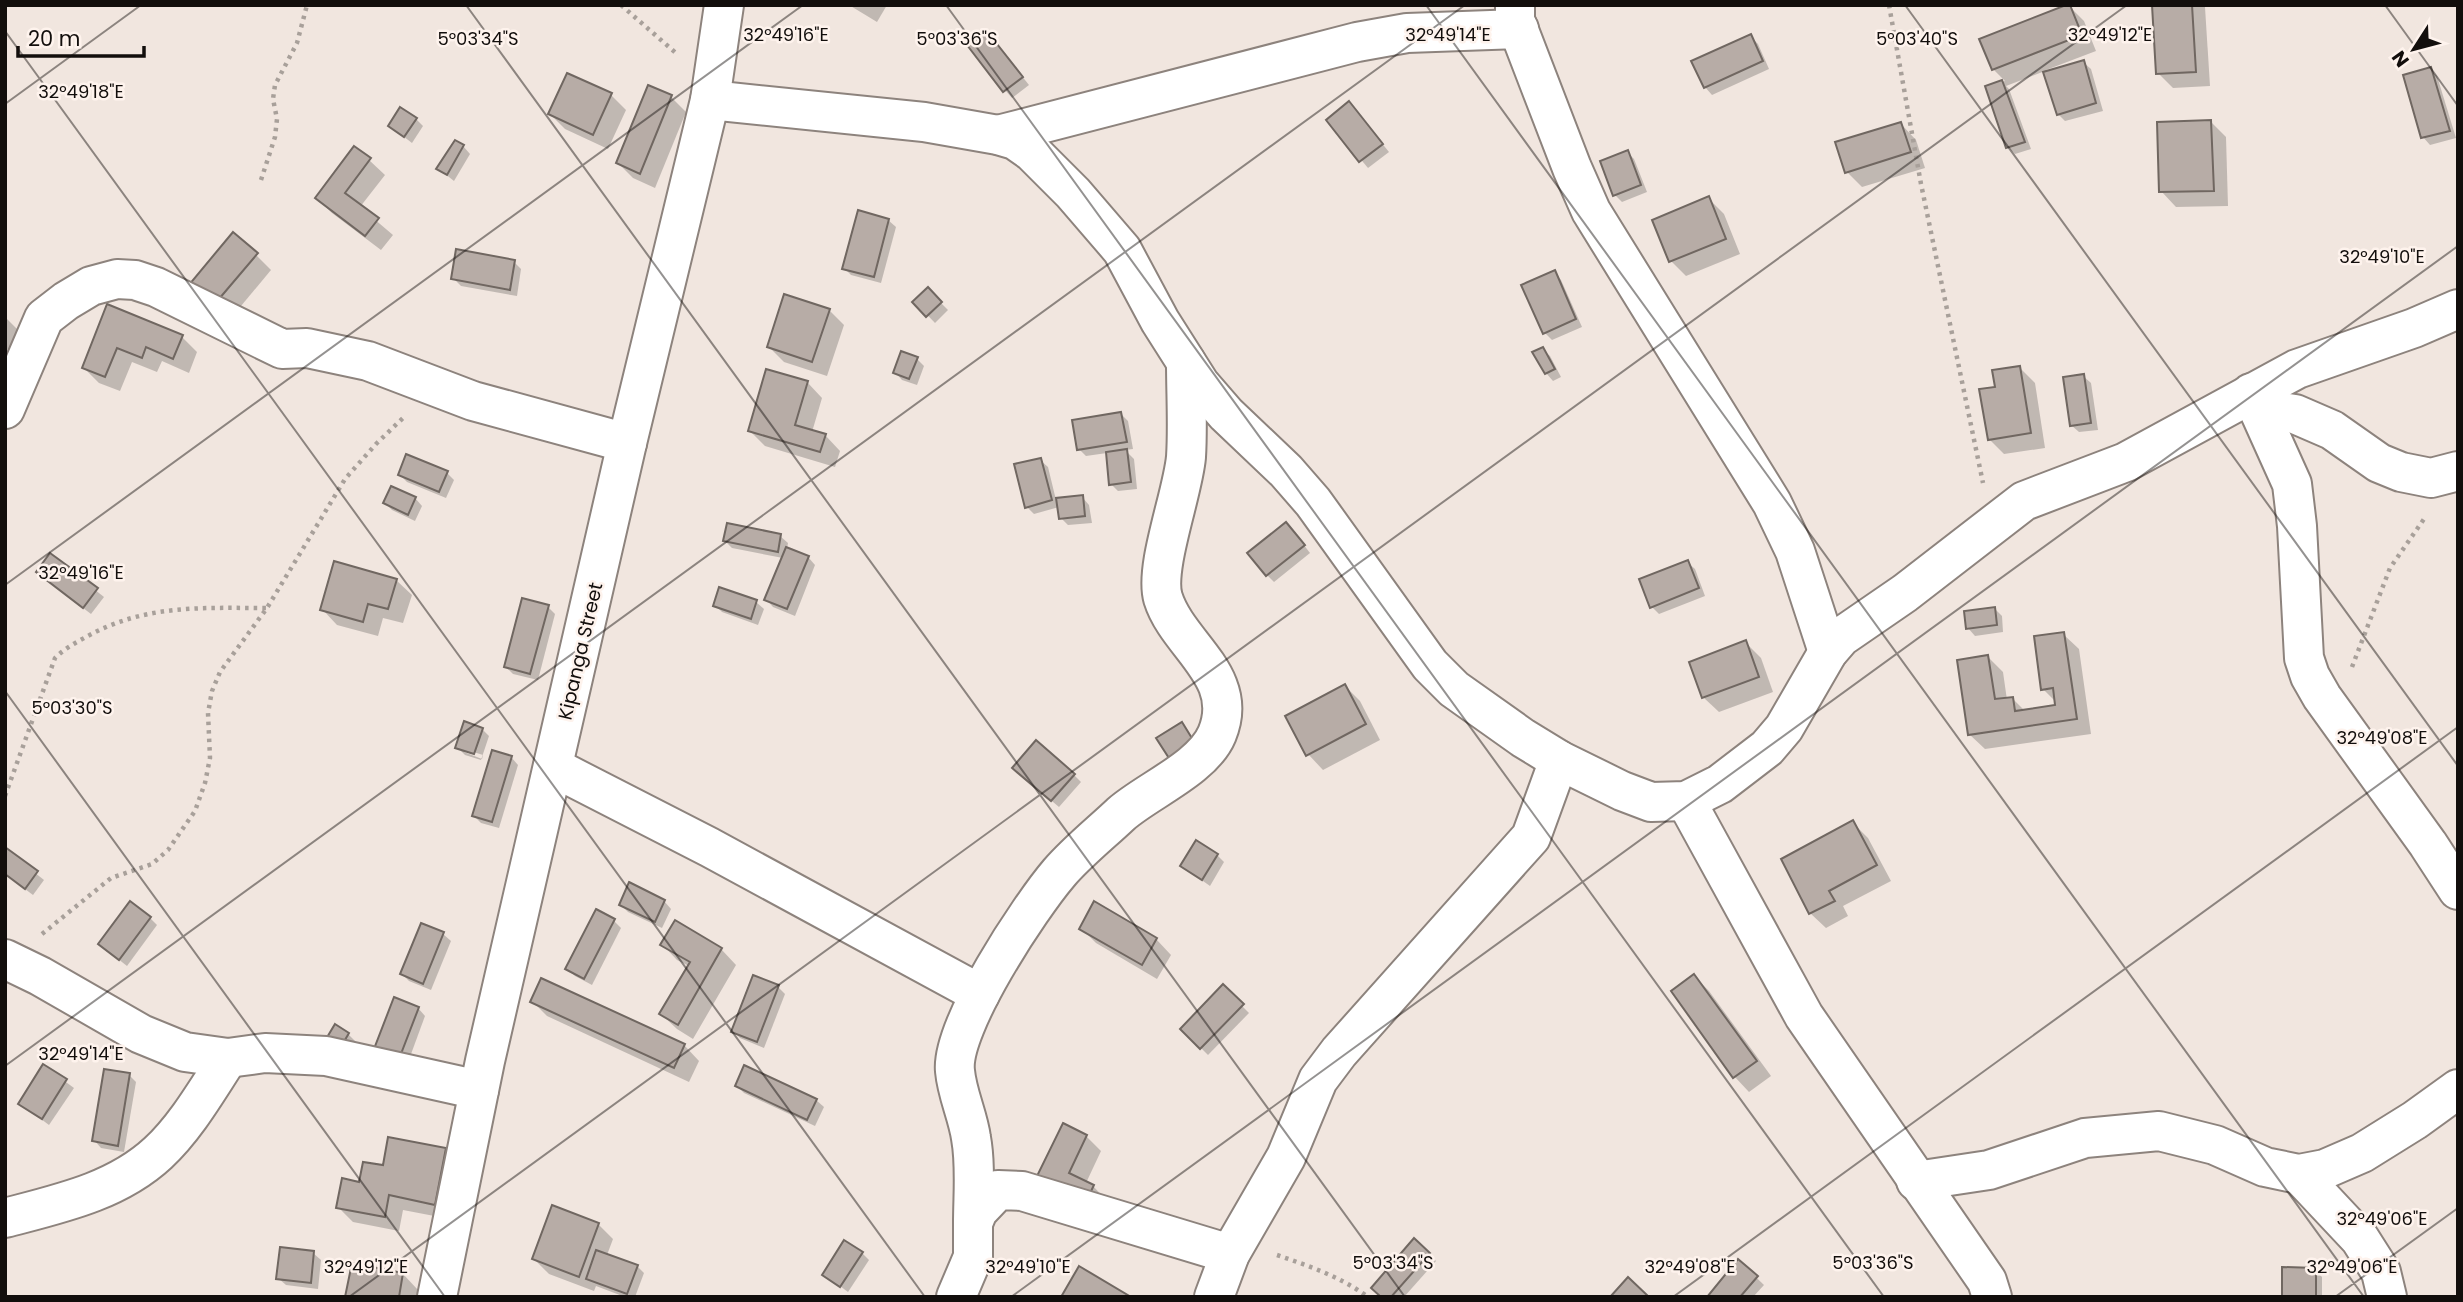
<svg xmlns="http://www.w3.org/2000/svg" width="2463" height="1302" font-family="Poppins,sans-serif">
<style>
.shadow{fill:#0003;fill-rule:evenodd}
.building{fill:#b7aca6;stroke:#706761;stroke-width:2}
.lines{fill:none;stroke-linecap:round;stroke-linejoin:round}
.minor-casing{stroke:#8d837d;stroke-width:42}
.path{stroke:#a8a09a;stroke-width:4.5;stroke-dasharray:3.5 5;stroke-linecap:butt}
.minor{stroke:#fff;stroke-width:38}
.ticks{fill:none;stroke:#120e0c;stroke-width:2;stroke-opacity:0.45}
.labels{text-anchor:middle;stroke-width:5;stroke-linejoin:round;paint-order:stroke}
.street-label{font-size:19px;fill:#120e0c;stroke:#fef3ed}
.ticks-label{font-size:18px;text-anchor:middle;fill:#120e0c;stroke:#fef3ed;stroke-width:5;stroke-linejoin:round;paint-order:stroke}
</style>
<rect width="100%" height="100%" fill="#f1e6df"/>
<g class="shadow">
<path d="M849 5H887L877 22Z"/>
<path d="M2154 5 2205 7 2210 86 2173 88 2158 73Z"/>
<path d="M2069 6 2084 21 2096 51 2046 70V73L2083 62 2091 69 2103 111 2065 121 2058 114 2045 71 2006 86 2009 89 2031 149 2015 154 2008 147 1987 87 2005 81 1993 69Z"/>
<path d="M1750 36 1758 44 1769 69 1712 95 1705 87Z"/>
<path d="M993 40 1029 85 1012 98 1005 90Z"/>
<path d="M2430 69 2437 76 2456 138 2430 145 2423 137Z"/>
<path d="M611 95 626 110 608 149 565 129 550 114Z"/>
<path d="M671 97 686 112 655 188 633 178 618 163Z"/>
<path d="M1349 103 1389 152 1368 168 1328 120Z"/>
<path d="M416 119 423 126 412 143 390 126Z"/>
<path d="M2211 122 2226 137 2228 206 2176 207 2161 191Z"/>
<path d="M1901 124 1916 140 1925 168 1862 187 1847 172Z"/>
<path d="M463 146 470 154 454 181 439 169Z"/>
<path d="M1627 152 1634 159 1647 192 1622 202 1615 195Z"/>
<path d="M369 160 385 175 360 207 393 235 381 250 332 213 317 198Z"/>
<path d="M1708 198 1724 214 1740 254 1686 276 1671 261Z"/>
<path d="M888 220 896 227 881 283 851 275 844 268Z"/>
<path d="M256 255 271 270 231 318 205 301Z"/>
<path d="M514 262 521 269 517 296 461 286 453 278Z"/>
<path d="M1554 272 1561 280 1582 327 1552 340 1545 333Z"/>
<path d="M928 290 948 310 935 323 915 302Z"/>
<path d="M108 306 182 337 197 352 189 373 162 361 157 372 132 362 120 391 99 383 84 368Z"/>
<path d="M829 310 844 325 827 376 784 362 769 347Z"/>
<path d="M5 317 20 332 5 353Z"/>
<path d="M1542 349 1550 356 1561 377 1553 381 1546 373Z"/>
<path d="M917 359 924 366 917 385 902 380 895 372Z"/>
<path d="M2020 368 2035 383 2045 448 2004 454 1989 439 1997 388Z"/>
<path d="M2083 376 2091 383 2098 430 2079 432 2071 425Z"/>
<path d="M807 382 822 398 812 432 825 435 840 451 835 467 765 446 750 431Z"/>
<path d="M1121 414 1128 421 1133 449 1125 450 1134 459 1137 489 1118 491 1111 484 1107 453 1086 456 1079 449Z"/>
<path d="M1040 460 1048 467 1056 500 1082 497 1089 505 1092 523 1068 525 1061 518 1059 507 1034 514 1027 507Z"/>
<path d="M447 473 454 480 446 498 407 482 400 475Z"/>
<path d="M415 498 422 506 415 521 392 510 385 503Z"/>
<path d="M1293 531 1310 553 1274 582 1267 575Z"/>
<path d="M780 536 788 543 787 549 808 557 815 565 795 616 773 607 766 599 783 558 732 548 725 541Z"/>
<path d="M51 555 104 597 91 614 45 579Z"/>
<path d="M1687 562 1695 569 1705 596 1659 614 1652 607Z"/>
<path d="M396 580 412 595 403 623 383 618 378 636 337 625 322 609Z"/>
<path d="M756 602 764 609 758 625 722 612 715 605Z"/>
<path d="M548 607 555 614 538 680 513 674 506 667Z"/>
<path d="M1994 608 2002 616 2003 632 1975 636 1968 628Z"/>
<path d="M2063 634 2079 649 2091 734 1985 749 1969 734 1988 657 2003 672 2007 700 2013 699 2025 711 2057 706 2056 702 2043 689Z"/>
<path d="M1745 642 1761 658 1773 692 1719 712 1703 697Z"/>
<path d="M1345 686 1360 701 1380 740 1323 770 1308 754Z"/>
<path d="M482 729 489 736 481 760 465 755 457 747ZM464 749 483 755 482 759 464 752Z"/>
<path d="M511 757 518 765 499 828 481 823 474 816Z"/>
<path d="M1021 775H1074L1081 782 1059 807Z"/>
<path d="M1853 823 1868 838 1891 881 1843 906 1848 916 1826 928 1810 913Z"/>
<path d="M5 849 44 880 33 895 5 874Z"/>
<path d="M1217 855 1224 862 1210 886 1182 866Z"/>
<path d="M664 901 671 909 662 928 628 912 621 905Z"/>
<path d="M1095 903 1156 939 1171 955 1157 979 1096 943 1081 928Z"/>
<path d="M150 918 157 925 127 966 108 951Z"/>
<path d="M614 921 621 928 592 985 575 976 567 969Z"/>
<path d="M422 925 443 934 451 941 431 990 409 981 402 974Z"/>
<path d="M662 944 721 949 736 965 693 1039 677 1029 661 1014 689 966 677 960Z"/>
<path d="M1694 976 1709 991 1771 1076 1749 1092 1734 1076Z"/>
<path d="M778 987 785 994 764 1048 740 1038 733 1031Z"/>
<path d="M1223 987 1249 1013 1208 1055 1182 1029Z"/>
<path d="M532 1001 684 1045 699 1061 689 1082 547 1016Z"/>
<path d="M418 1008 425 1016 407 1065 383 1056Z"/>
<path d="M348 1034 355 1041 346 1058 325 1043Z"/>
<path d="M44 1066 74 1088 49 1125 21 1104Z"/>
<path d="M129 1075 136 1082 124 1152 101 1148 94 1140Z"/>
<path d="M737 1086 816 1100 824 1107 815 1126 744 1093Z"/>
<path d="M1086 1136 1101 1151 1086 1183 1093 1186 1108 1202 1054 1191Z"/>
<path d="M445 1150 460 1165 450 1219 403 1210 399 1231 353 1222 338 1207 360 1184 385 1168Z"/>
<path d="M598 1224 613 1239 607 1255 637 1266 644 1273 635 1297H625L596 1286 594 1291 549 1274 534 1259Z"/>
<path d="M313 1253 321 1260 318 1289 286 1285 278 1278Z"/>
<path d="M862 1253 869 1260 848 1292 824 1274Z"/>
<path d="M1429 1254 1436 1261 1404 1297H1383Z"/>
<path d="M1739 1261 1764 1285 1753 1297H1709Z"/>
<path d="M2315 1270 2322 1277V1297H2284Z"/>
<path d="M403 1274 418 1290 416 1297H347Z"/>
</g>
<g class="building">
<path d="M2066 5H2070L2082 35 1992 70 1979 39Z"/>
<path d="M2152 5H2192L2196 72 2156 74Z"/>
<path d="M986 30 1023 77 1003 92 967 45Z"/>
<path d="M1751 34 1763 61 1704 88 1691 61Z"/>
<path d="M2084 60 2096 103 2057 115 2043 72Z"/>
<path d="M2431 67 2450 131 2421 138 2403 75Z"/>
<path d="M567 73 612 93 593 135 548 114Z"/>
<path d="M2002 80 2025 142 2006 148 1985 86Z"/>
<path d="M648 85 672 95 640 174 616 163Z"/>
<path d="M1349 101 1383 144 1359 162 1326 120Z"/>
<path d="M400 107 417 118 404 137 388 126Z"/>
<path d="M2211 120 2214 191 2159 192 2157 122Z"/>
<path d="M1901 122 1911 152 1845 173 1835 142Z"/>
<path d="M455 140 464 145 447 175 436 169Z"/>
<path d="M354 146 371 158 345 193 379 218 365 236 315 198Z"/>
<path d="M1628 150 1641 185 1613 196 1600 161Z"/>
<path d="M1709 196 1726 239 1669 262 1652 220Z"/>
<path d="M858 210 889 219 874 277 842 269Z"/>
<path d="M233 232 258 253 213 306 188 286Z"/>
<path d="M456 249 515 260 510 290 451 279Z"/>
<path d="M1555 270 1576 319 1543 334 1521 285Z"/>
<path d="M928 287 942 302 926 317 912 302Z"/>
<path d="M784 294 830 309 812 362 767 347Z"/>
<path d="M107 304 183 335 173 359 146 347 142 358 117 348 105 377 82 368Z"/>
<path d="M1543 347 1555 369 1545 374 1532 352Z"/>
<path d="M901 351 918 357 909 379 893 373Z"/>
<path d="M2020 366 2031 433 1988 440 1979 389 1995 387 1992 370Z"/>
<path d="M766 369 808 381 795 425 826 434 820 452 748 431Z"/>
<path d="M2084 374 2091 423 2070 426 2063 377Z"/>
<path d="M1121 412 1127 442 1077 450 1072 420Z"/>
<path d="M1127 449 1131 482 1109 485 1106 452Z"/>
<path d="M406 454 448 471 439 492 398 475Z"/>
<path d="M1041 458 1052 500 1025 508 1014 464Z"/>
<path d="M391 486 416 497 408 515 383 503Z"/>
<path d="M1083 495 1085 516 1059 519 1056 498Z"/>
<path d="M1286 522 1305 545 1266 576 1247 553Z"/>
<path d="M727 523 781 534 778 552 723 541Z"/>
<path d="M786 547 809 556 787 609 764 600Z"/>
<path d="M50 553 98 588 83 608 36 572Z"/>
<path d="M1688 560 1699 588 1650 608 1639 579Z"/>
<path d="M334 561 397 579 388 609 368 604 363 622 320 610Z"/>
<path d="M719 587 757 600 751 619 713 606Z"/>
<path d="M522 598 549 605 530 674 504 667Z"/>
<path d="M1995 607 1997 625 1966 629 1964 611Z"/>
<path d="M2064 632 2077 719 1968 735 1957 660 1988 655 1995 699 2013 697 2015 711 2055 705 2053 688 2041 690 2034 636Z"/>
<path d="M1746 640 1759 677 1702 698 1689 662Z"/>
<path d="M1345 684 1366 724 1306 756 1285 716Z"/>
<path d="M464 721 483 728 474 754 455 748Z"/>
<path d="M1182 722 1201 753 1176 769 1156 738Z"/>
<path d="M1036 740 1075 774 1051 801 1012 768Z"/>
<path d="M492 750 512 756 492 822 472 816Z"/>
<path d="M1853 820 1877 865 1829 891 1835 901 1809 914 1781 859Z"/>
<path d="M1196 840 1218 854 1202 880 1180 866Z"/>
<path d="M5 847 38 871 25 889 5 874Z"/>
<path d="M629 882 665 900 655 922 619 905Z"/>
<path d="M130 901 151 917 119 960 98 944Z"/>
<path d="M1094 901 1157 938 1142 965 1079 929Z"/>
<path d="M596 909 615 919 584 979 565 969Z"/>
<path d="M675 920 722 948 678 1025 659 1014 690 962 660 945Z"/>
<path d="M421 923 444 932 423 984 400 974Z"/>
<path d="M1694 974 1757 1061 1733 1078 1671 991Z"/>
<path d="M753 975 779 985 757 1042 731 1032Z"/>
<path d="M541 978 685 1044 674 1068 530 1002Z"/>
<path d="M1223 984 1244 1004 1200 1049 1180 1029Z"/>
<path d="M394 997 419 1007 399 1059 374 1049Z"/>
<path d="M335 1024 349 1033 338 1052 323 1044Z"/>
<path d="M43 1064 67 1079 42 1119 18 1104Z"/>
<path d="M744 1065 817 1099 807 1120 735 1086Z"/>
<path d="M104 1069 130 1073 118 1146 92 1141Z"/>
<path d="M1063 1123 1087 1135 1069 1173 1094 1185 1085 1204 1037 1176Z"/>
<path d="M388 1137 446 1148 435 1205 389 1195 385 1217 336 1208 342 1178 359 1182 363 1162 383 1165Z"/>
<path d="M552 1205 599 1223 579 1277 532 1259Z"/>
<path d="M1414 1238 1430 1253 1391 1297H1381L1371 1288Z"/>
<path d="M844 1240 863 1252 840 1287 822 1275Z"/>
<path d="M280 1247 314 1251 311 1283 276 1279Z"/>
<path d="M596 1250 638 1265 627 1294 586 1279Z"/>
<path d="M1738 1259 1758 1276 1740 1297H1707Z"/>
<path d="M352 1263 403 1273 399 1297H345Z"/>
<path d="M1079 1266 1131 1297H1061Z"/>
<path d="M2282 1267 2316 1268V1297H2282Z"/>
<path d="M1628 1277 1649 1297H1610Z"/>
</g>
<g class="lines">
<g class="minor-casing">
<g id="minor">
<path d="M1515 5V20L1572 168 1591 211 1772 503 1795 551 1828 652"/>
<path d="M710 100 924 122 998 135 1015 140 1032 152 1073 193 1122 250 1160 321 1200 384 1226 414 1286 471 1313 502 1430 665 1454 689 1523 738 1559 760 1622 791 1651 802 1686 801 1720 784 1767 748 1784 728 1828 652 1841 637 1905 593 2024 501 2126 462 2297 369 2414 328 2458 309"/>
<path d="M998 135 1357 42 1407 33 1519 29"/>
<path d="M2251 393 2292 484 2297 526 2304 658 2310 676 2322 697 2428 844 2458 890"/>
<path d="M5 409 44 318 66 301 91 286 117 279 135 280 156 287 282 349 307 348 368 361 473 401 627 443"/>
<path d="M2259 409 2295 414 2332 430 2379 463 2401 472 2431 478 2458 471"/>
<path d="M553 767 709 847 980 994"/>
<path d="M1686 801 1804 1016 1987 1281 1992 1297"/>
<path d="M5 959 40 976 141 1034 185 1052 228 1058 265 1053 326 1056 479 1090"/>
<path d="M2299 1174 2360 1239 2381 1272 2387 1297"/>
<path d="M1916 1181 1989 1170 2085 1138 2159 1131 2215 1145 2265 1167 2299 1174 2325 1169 2362 1153 2415 1120 2458 1089"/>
<path d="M5 1218C58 1204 116 1192 158 1153 186 1127 207 1090 228 1058"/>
<path d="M973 1223C973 1195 976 1165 971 1138 968 1116 957 1094 955 1071 950 1027 1030 907 1059 873 1077 852 1101 833 1121 814 1147 791 1203 768 1217 734 1241 676 1178 646 1163 598 1154 567 1183 493 1186 457 1188 426 1186 394 1186 362"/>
<path d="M437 1297 485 1061 627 443 710 100 724 5"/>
<path d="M956 1297 973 1257V1223L978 1211 998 1190 1022 1191 1230 1254"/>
<path d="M1214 1297 1230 1254 1286 1157 1318 1080 1339 1052 1531 837 1559 760"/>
</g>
</g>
<g class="path">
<path d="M621 5 677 54"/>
<path d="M1889 5 1921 184 1983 483"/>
<path d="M261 180 275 137 277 119 273 99 275 85 297 43 307 5"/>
<path d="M2352 667 2390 568 2424 519"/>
<path d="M5 796 55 658C64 649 75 643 86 637 145 604 201 608 266 608"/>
<path d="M42 934 111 878 152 864 168 850 195 811 205 783 210 758 208 713 212 691 220 672 267 608 345 479 376 444 404 417"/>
<path d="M1277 1255C1309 1266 1341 1277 1368 1297"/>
</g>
<use href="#minor" class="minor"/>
</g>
<path class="ticks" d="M466 5 1405 1297M946 5 1884 1297M1426 5 2364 1297M1905 5 2458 766M2385 5 2458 106M5 31 925 1297M5 104 141 5M5 585 803 5M5 691 445 1297M5 1066 1465 5M349 1297 2127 5M1011 1297 2458 246M1673 1297 2458 727M2335 1297 2458 1208"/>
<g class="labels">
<g class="street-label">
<text transform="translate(580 651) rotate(-77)" y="7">Kipanga Street</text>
</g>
</g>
<g class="ticks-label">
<text x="786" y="41">32°49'16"E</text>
<text x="1448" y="41">32°49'14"E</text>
<text x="2110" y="41">32°49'12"E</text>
<text x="478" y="45">5°03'34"S</text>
<text x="957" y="45">5°03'36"S</text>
<text x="1917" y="45">5°03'40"S</text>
<text x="81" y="98">32°49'18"E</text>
<text x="2382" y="263">32°49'10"E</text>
<text x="81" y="579">32°49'16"E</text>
<text x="72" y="714">5°03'30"S</text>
<text x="2382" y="744">32°49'08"E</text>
<text x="81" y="1060">32°49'14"E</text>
<text x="2382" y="1225">32°49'06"E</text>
<text x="1393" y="1269">5°03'34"S</text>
<text x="1873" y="1269">5°03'36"S</text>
<text x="366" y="1273">32°49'12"E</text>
<text x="1028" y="1273">32°49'10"E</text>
<text x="1690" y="1273">32°49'08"E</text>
<text x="2352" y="1273">32°49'06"E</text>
</g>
<rect width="2463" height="1302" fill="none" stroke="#120e0c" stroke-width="14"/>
<g transform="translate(2414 49) rotate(234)" stroke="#fef3ed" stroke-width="5" paint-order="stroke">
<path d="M0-5L12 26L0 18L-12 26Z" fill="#120e0c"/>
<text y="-10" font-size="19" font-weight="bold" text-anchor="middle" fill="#120e0c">N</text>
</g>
<path d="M18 46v10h126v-10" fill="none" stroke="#120e0c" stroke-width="3.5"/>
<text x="28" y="46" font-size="21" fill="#120e0c" stroke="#fef3ed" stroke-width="5" paint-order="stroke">20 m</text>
</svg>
